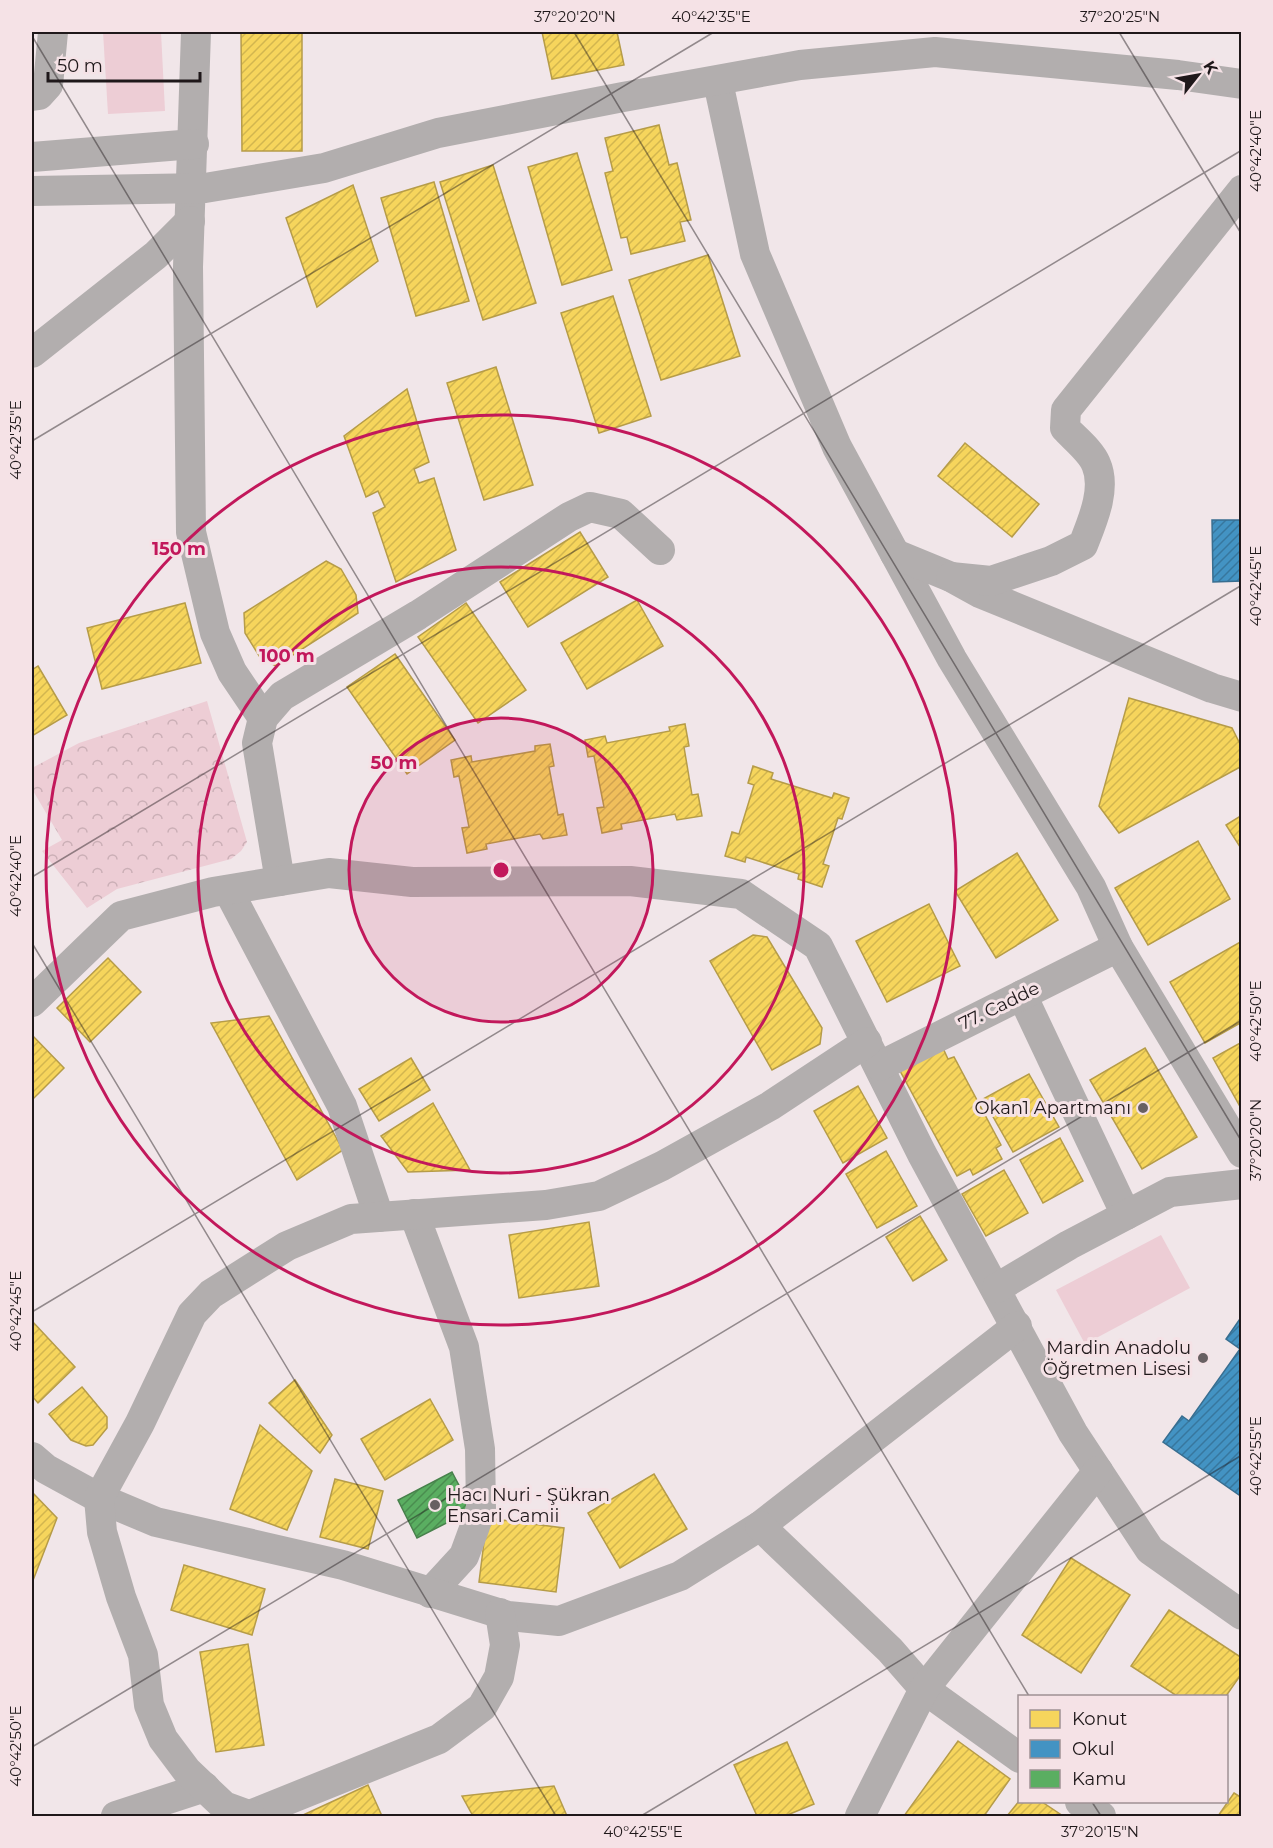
<svg xmlns="http://www.w3.org/2000/svg" width="1273" height="1848" font-family="Montserrat,sans-serif">
<style>
.grass{fill:#edcdd5}
.park{fill:url(#park-crowns)}
.homes{fill:url(#homes-hatch);stroke:#b69c48;stroke-width:1.5}
.schools{fill:url(#schools-hatch);stroke:#386e90;stroke-width:1.5}
.public{fill:url(#public-hatch);stroke:#48814c;stroke-width:1.5}
.lines{fill:none;stroke-linecap:round;stroke-linejoin:round}
.minor{stroke:#b2aeae;stroke-width:30}
.ticks{fill:none;stroke:#1f181a;stroke-width:1.5;stroke-opacity:0.45}
.ring{fill:none;stroke:#c2185b;stroke-width:3}
.poi-dot{fill:#686062;stroke:#f5e2e6;stroke-width:2}
.labels{text-anchor:middle;stroke-width:6;stroke-linejoin:round;paint-order:stroke}
.street-label{font-size:18px;fill:#1f181a;stroke:#f5e2e6}
.poi-label{font-size:18px;fill:#1f181a;stroke:#f5e2e6;text-anchor:end}
.centre{fill:#c2185b;stroke:#f5e2e6;stroke-width:3}
.ring-label{font-size:18px;text-anchor:middle;font-weight:bold;fill:#c2185b;stroke:#f5e2e6;stroke-width:6;stroke-linejoin:round;paint-order:stroke}
.neatline{fill:none;stroke:#1f181a;stroke-width:2}
.ticks-label{font-size:15px;text-anchor:middle;fill:#1f181a}
</style>
<defs>
<pattern id="park-crowns" width="20" height="18" patternUnits="userSpaceOnUse" patternTransform="scale(1.5)"><rect width="20" height="18" fill="#edcdd5"/><path d="M2 6a3 3 0 1 1 6 0M12 15a3 3 0 1 1 6 0" fill="none" stroke="#cbafb6"/></pattern>
<pattern id="homes-hatch" width="6" height="6" patternUnits="userSpaceOnUse" patternTransform="scale(1.5)"><rect width="6" height="6" fill="#f6d55c"/><path d="M-1 1l2-2M0 6l6-6M5 7l2-2" fill="none" stroke="#d2b64f"/></pattern>
<pattern id="schools-hatch" width="6" height="6" patternUnits="userSpaceOnUse" patternTransform="scale(1.5)"><rect width="6" height="6" fill="#4393c3"/><path d="M-1 1l2-2M0 6l6-6M5 7l2-2" fill="none" stroke="#37779e"/></pattern>
<pattern id="public-hatch" width="6" height="6" patternUnits="userSpaceOnUse" patternTransform="scale(1.5)"><rect width="6" height="6" fill="#5aae61"/><path d="M-1 1l2-2M0 6l6-6M5 7l2-2" fill="none" stroke="#4a8d4f"/></pattern>
</defs>
<rect width="100%" height="100%" fill="#f1e6e9"/>
<g class="grass">
<path d="M103 32H161L165 111 108 114Z"/>
<path d="M1161 1235 1190 1288 1085 1344 1056 1290Z"/>
</g>
<path class="park" d="M207 701 247 842 241 851 231 859 117 889 87 908 42 851 62 840 32 789V768L79 743Z"/>
<g class="homes">
<path d="M241 32H302V151H242Z"/>
<path d="M542 32H617L624 65 552 79Z"/>
<path d="M659 125 669 165 677 163 691 220 680 222 685 241 631 254 627 237 621 238 605 173 613 171 605 138Z"/>
<path d="M577 153 612 270 562 285 528 167Z"/>
<path d="M493 165 536 303 483 320 440 182Z"/>
<path d="M434 182 469 301 416 316 381 198Z"/>
<path d="M353 185 378 261 317 307 286 218Z"/>
<path d="M708 255 740 356 661 380 629 280Z"/>
<path d="M613 296 651 416 599 433 561 313Z"/>
<path d="M496 367 533 485 484 500 447 383Z"/>
<path d="M407 389 429 462 414 469 419 483 434 478 456 550 396 582 373 513 385 507 378 491 366 497 344 436Z"/>
<path d="M965 443 1039 504 1012 537 938 476Z"/>
<path d="M580 532 608 577 528 627 500 582Z"/>
<path d="M326 561 341 569 356 595 358 613 276 666 261 659 245 633 244 613Z"/>
<path d="M637 600 663 646 587 689 561 643Z"/>
<path d="M185 603 201 663 102 689 87 628Z"/>
<path d="M466 603 526 690 478 723 418 637Z"/>
<path d="M395 654 455 740 407 774 347 687Z"/>
<path d="M38 666 67 715 32 736V670Z"/>
<path d="M1129 698 1232 728 1242 748V766L1119 833 1099 806Z"/>
<path d="M685 724 689 746 684 747 692 795 698 794 702 816 677 820 675 814 621 824 622 829 602 833 597 808 604 807 594 756 588 757 585 740 605 736 607 743 670 731 669 727Z"/>
<path d="M550 744 554 766 549 767 558 815 563 814 567 835 543 839 540 834 486 844 487 849 467 853 462 828 469 827 459 776 454 777 451 760 471 756 472 762 535 751V746Z"/>
<path d="M753 766 773 773 771 779 832 798 834 793 849 798 842 819 838 818 823 864 829 866 822 887 798 879 799 874 746 857 745 862 725 856 732 832 739 834 754 785 748 783Z"/>
<path d="M1242 815V850L1226 825Z"/>
<path d="M1198 841 1230 899 1148 945 1115 888Z"/>
<path d="M1017 853 1058 920 996 958 955 891Z"/>
<path d="M929 904 960 966 887 1002 856 941Z"/>
<path d="M753 935 767 937 822 1028 820 1044 772 1070 710 961Z"/>
<path d="M1242 941V1022L1205 1043 1170 982Z"/>
<path d="M108 958 141 992 90 1042 57 1008Z"/>
<path d="M269 1016 343 1150 297 1180 211 1023Z"/>
<path d="M32 1035 64 1068 32 1100Z"/>
<path d="M1242 1042V1110L1213 1058Z"/>
<path d="M942 1046 948 1059 954 1057 1001 1145 996 1148 1002 1159 973 1175 970 1169 957 1176 899 1069Z"/>
<path d="M1145 1048 1197 1137 1142 1169 1090 1080Z"/>
<path d="M411 1058 430 1090 379 1121 359 1089Z"/>
<path d="M1029 1074 1059 1127 1013 1152 983 1099Z"/>
<path d="M858 1086 887 1138 843 1163 814 1111Z"/>
<path d="M433 1103 470 1170 408 1172 381 1136Z"/>
<path d="M1060 1138 1083 1181 1043 1203 1020 1160Z"/>
<path d="M886 1151 917 1206 877 1228 846 1174Z"/>
<path d="M1004 1170 1028 1213 986 1236 962 1194Z"/>
<path d="M920 1216 947 1260 913 1281 886 1237Z"/>
<path d="M589 1222 599 1286 519 1298 509 1235Z"/>
<path d="M32 1321 75 1367 38 1403 32 1396Z"/>
<path d="M295 1380 332 1435 320 1453 269 1403Z"/>
<path d="M82 1387 107 1417V1428L93 1445 86 1446 71 1440 49 1414Z"/>
<path d="M430 1399 453 1440 385 1480 361 1439Z"/>
<path d="M260 1425 312 1471 287 1530 230 1509Z"/>
<path d="M654 1474 687 1529 620 1568 588 1513Z"/>
<path d="M335 1479 383 1491 368 1549 320 1537Z"/>
<path d="M32 1492 57 1518 32 1583Z"/>
<path d="M487 1518 564 1528 556 1592 479 1582Z"/>
<path d="M1071 1558 1130 1595 1081 1673 1022 1635Z"/>
<path d="M184 1565 265 1589 252 1635 171 1610Z"/>
<path d="M1169 1610 1242 1658V1673L1226 1696H1177L1131 1666Z"/>
<path d="M248 1644 264 1745 216 1752 200 1652Z"/>
<path d="M958 1741 1010 1779 984 1816H904Z"/>
<path d="M787 1742 814 1804 785 1816H757L734 1765Z"/>
<path d="M368 1785 382 1816H301Z"/>
<path d="M554 1786 567 1816H473L462 1796Z"/>
<path d="M1234 1793 1242 1798V1816H1218Z"/>
<path d="M1020 1800 1042 1802 1063 1816H1007Z"/>
</g>
<g class="schools">
<path d="M1212 520H1242V581L1213 582Z"/>
<path d="M1242 1316 1240 1448 1242 1497 1163 1442 1182 1416 1189 1421 1240 1349 1226 1339Z"/>
</g>
<path class="public" d="M452 1472 472 1510 417 1538 398 1500Z"/>
<g class="lines">
<g class="minor">
<path d="M196 32 188 267 191 532 215 633 232 672 263 718"/>
<path d="M718 82 755 254 837 447 952 659 1091 887 1118 947 1242 1153"/>
<path d="M32 96 39 95 48 85 53 32"/>
<path d="M32 157 194 144"/>
<path d="M32 191 205 188 324 168 438 133 623 97 800 65 935 52 1178 75 1242 84"/>
<path d="M32 353 156 255 190 221"/>
<path d="M895 554 951 577 980 593 1212 688 1242 697"/>
<path d="M951 577 991 581 1051 561 1083 545C1092 522 1107 489 1096 464 1091 451 1074 438 1065 428L1066 410 1242 190"/>
<path d="M280 881 257 743 263 718 282 696 418 615 569 517 590 507 621 514 660 550"/>
<path d="M228 890 342 1106 379 1217"/>
<path d="M1022 995 1126 1215"/>
<path d="M32 1002 121 916 213 892 329 873 412 882 630 881 741 894 818 946 922 1154 1073 1433 1150 1550 1242 1615"/>
<path d="M880 1066 1118 947"/>
<path d="M414 1214 464 1347 480 1449 481 1508 475 1526 464 1556 430 1593"/>
<path d="M997 1288 1069 1245 1170 1192 1242 1184"/>
<path d="M32 1457 46 1469 99 1498 156 1522 343 1565 508 1616 559 1621 680 1576 760 1526 1017 1326"/>
<path d="M760 1526 890 1650 924 1689 1020 1758"/>
<path d="M1080 1802 1101 1816"/>
<path d="M250 1815 439 1739 482 1707 499 1677 505 1645 500 1613"/>
<path d="M116 1816 205 1787"/>
<path d="M251 1816 224 1806 187 1771 163 1739 149 1705 143 1655 121 1597 102 1532 99 1498 140 1423 192 1314 211 1294 287 1246 351 1219 546 1205 599 1196 662 1166 770 1106 867 1042"/>
<path d="M860 1816 924 1689 1098 1471"/>
</g>
</g>
<path class="ticks" d="M574 32 1242 1142M1119 32 1242 235M32 36 1029 1696M32 441 714 32M32 877 1242 150M32 943 556 1816M32 1312 1242 585M32 1747 1242 1020M1092 1802 1101 1816M641 1816 1242 1455"/>
<circle cx="501" cy="870" r="152" fill="#c2185b" fill-opacity=".12"/>
<g class="ring">
<circle cx="501" cy="870" r="152"/>
<circle cx="501" cy="870" r="303"/>
<circle cx="501" cy="870" r="455"/>
</g>
<g class="poi-dot">
<circle cx="1143" cy="1108" r="6"/>
<circle cx="1203" cy="1358" r="6"/>
<circle cx="435" cy="1505" r="6"/>
</g>
<g class="labels">
<g class="street-label">
<text transform="translate(999 1006) rotate(-26)" y="6">77. Cadde</text>
</g>
<g class="poi-label">
<text x="1131" y="1114">Okan1 Apartmanı</text>
<text x="1191" y="1354">Mardin Anadolu<tspan x="1191" dy="21">Öğretmen Lisesi</tspan></text>
<text x="447" y="1501" text-anchor="start">Hacı Nuri - Şükran<tspan x="447" dy="21">Ensari Camii</tspan></text>
</g>
</g>
<circle cx="501" cy="870" r="9" class="centre"/>
<g class="ring-label">
<text x="179" y="555">150 m</text>
<text x="287" y="662">100 m</text>
<text x="394" y="769">50 m</text>
</g>
<rect width="1273" height="1848" fill="none" stroke="#f5e2e6" stroke-width="66"/>
<rect x="1018" y="1695" width="210" height="108" fill="#f5e2e6" stroke="#9f9194" stroke-width="1.5"/>
<rect x="1030" y="1710" width="30" height="18" fill="#f6d55c" stroke="#9f9194" stroke-width="1.5"/>
<text x="1072" y="1725" font-size="18" fill="#1f181a">Konut</text>
<rect x="1030" y="1740" width="30" height="18" fill="#4393c3" stroke="#9f9194" stroke-width="1.5"/>
<text x="1072" y="1755" font-size="18" fill="#1f181a">Okul</text>
<rect x="1030" y="1770" width="30" height="18" fill="#5aae61" stroke="#9f9194" stroke-width="1.5"/>
<text x="1072" y="1785" font-size="18" fill="#1f181a">Kamu</text>
<g transform="translate(1198 75) rotate(59)" stroke="#f5e2e6" stroke-width="4.5" paint-order="stroke">
<path d="M0-4.5L10 22L0 15L-10 22Z" fill="#1f181a"/>
<text y="-9" font-size="16" font-weight="bold" text-anchor="middle" fill="#1f181a">K</text>
</g>
<path d="M48 72v9h152v-9" fill="none" stroke="#1f181a" stroke-width="3"/>
<text x="57" y="72" font-size="18" fill="#1f181a" stroke="#f5e2e6" stroke-width="4.5" paint-order="stroke">50 m</text>
<rect x="33" y="33" width="1207" height="1782" class="neatline"/>
<g class="ticks-label">
<text x="575" y="22">37°20'20"N</text>
<text x="711" y="22">40°42'35"E</text>
<text x="1120" y="22">37°20'25"N</text>
<text transform="translate(1256 151) rotate(-90)" y="5">40°42'40"E</text>
<text transform="translate(16 440) rotate(-90)" y="5">40°42'35"E</text>
<text transform="translate(1256 586) rotate(-90)" y="5">40°42'45"E</text>
<text transform="translate(16 876) rotate(-90)" y="5">40°42'40"E</text>
<text transform="translate(1256 1021) rotate(-90)" y="5">40°42'50"E</text>
<text transform="translate(1256 1140) rotate(-90)" y="5">37°20'20"N</text>
<text transform="translate(16 1311) rotate(-90)" y="5">40°42'45"E</text>
<text transform="translate(1256 1456) rotate(-90)" y="5">40°42'55"E</text>
<text transform="translate(16 1746) rotate(-90)" y="5">40°42'50"E</text>
<text x="643" y="1837">40°42'55"E</text>
<text x="1100" y="1837">37°20'15"N</text>
</g>
</svg>
